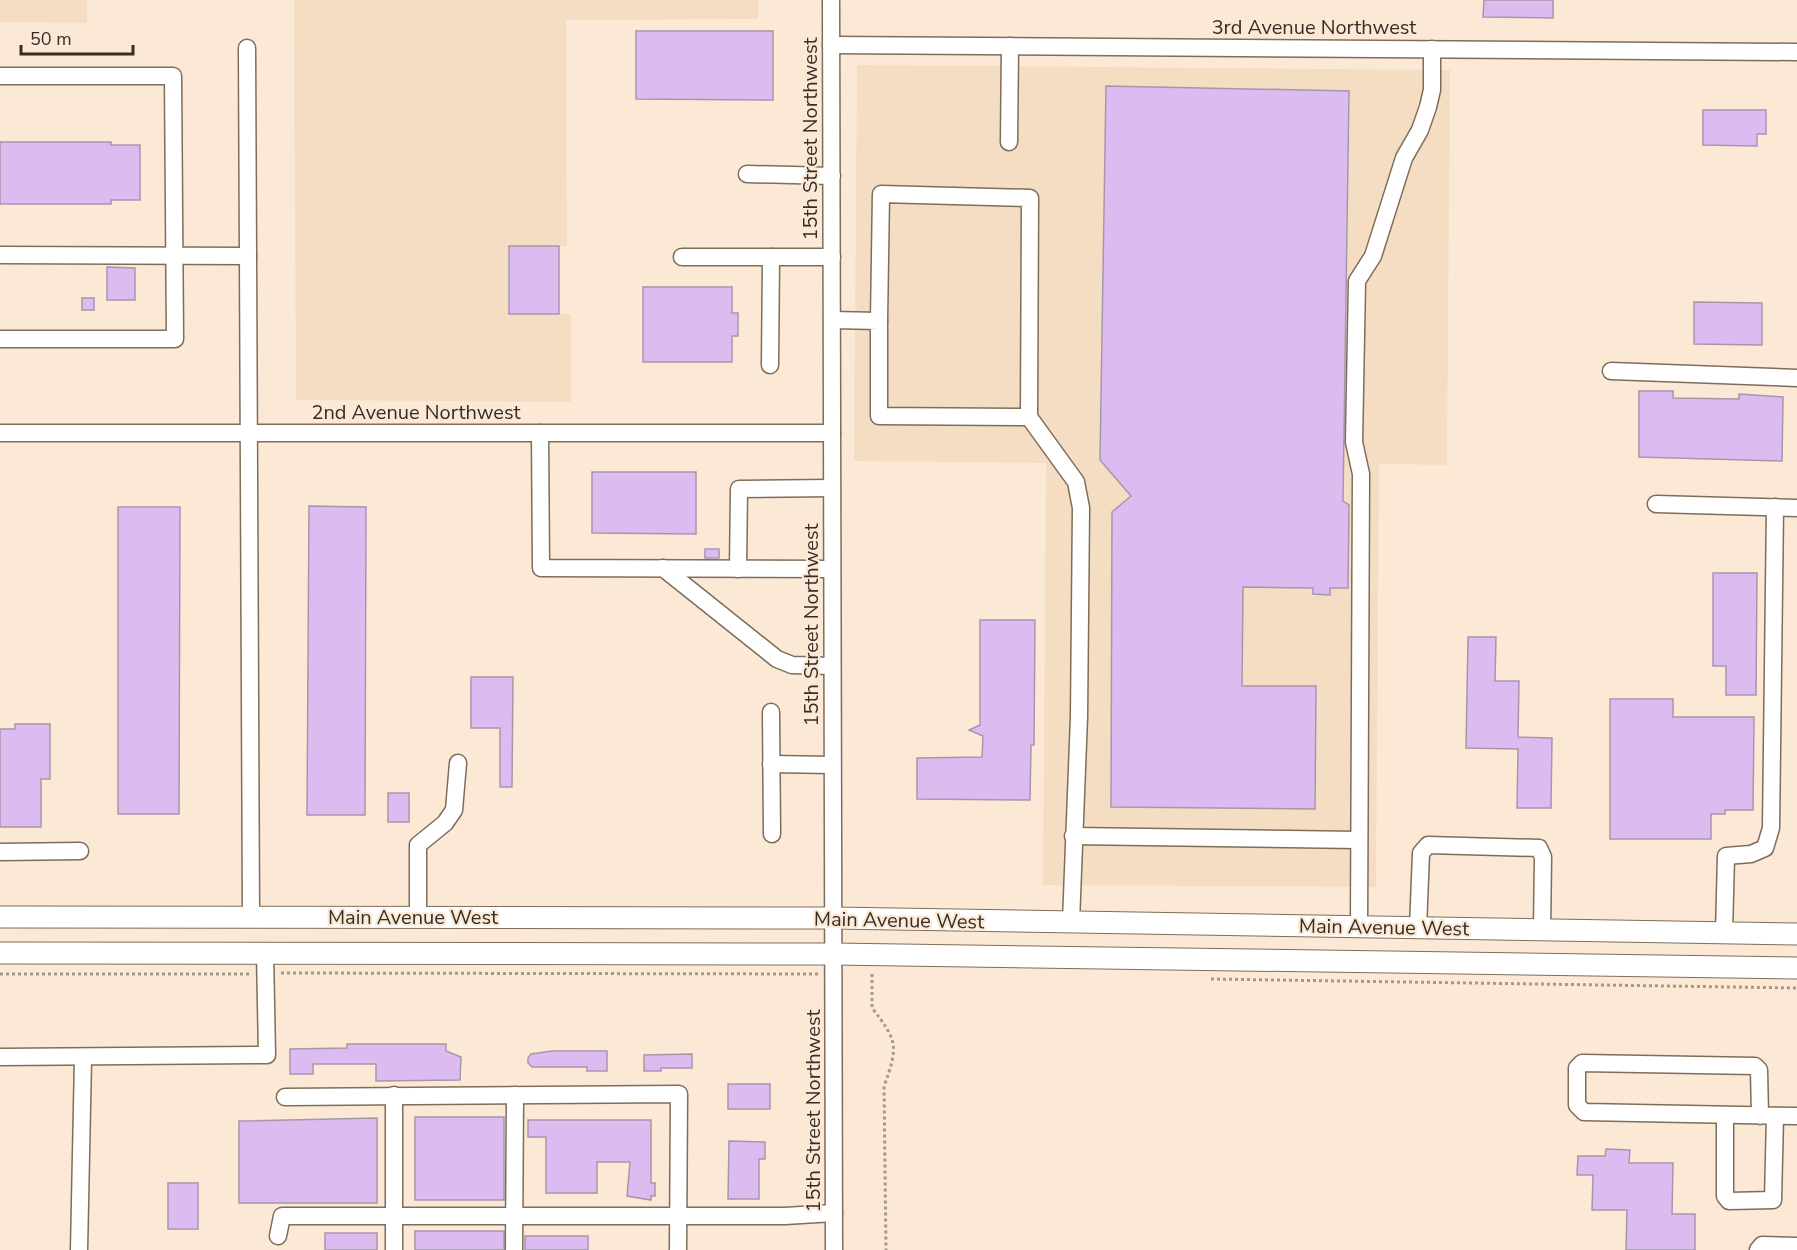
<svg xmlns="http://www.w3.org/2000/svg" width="1797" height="1250" font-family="'Nunito Sans',sans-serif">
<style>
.built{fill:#f5ddc3}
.building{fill:#dcbcf0;stroke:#a497ac;stroke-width:1.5}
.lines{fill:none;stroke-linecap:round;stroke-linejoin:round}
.minor-casing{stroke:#7e6d5b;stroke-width:19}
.major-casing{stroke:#7e6d5b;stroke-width:23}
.path{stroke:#a69889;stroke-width:3;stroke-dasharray:3 3;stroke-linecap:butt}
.minor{stroke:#fff;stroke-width:16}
.major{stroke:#fff;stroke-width:21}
.labels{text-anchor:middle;stroke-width:4.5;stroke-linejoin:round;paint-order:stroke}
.street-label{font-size:20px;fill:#352d26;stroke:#fce9d5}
</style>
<rect width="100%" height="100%" fill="#fce9d5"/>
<g class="built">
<path d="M0 0H87V23L0 22Z"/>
<path d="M294 0H758V19L566 20 567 246H559V314H571V402L296 400Z"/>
<path d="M857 65 1450 70 1447 465 1379 464 1376 887 1043 885 1046 463 854 461Z"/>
</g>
<g class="building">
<path d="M1484 0H1553V18L1483 17Z"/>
<path d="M636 31H773V100L636 99Z"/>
<path d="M1106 86 1349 91 1343 501 1349 505 1348 588H1330V595L1313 594V588L1243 587 1242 686H1316L1315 809 1111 807 1112 512 1131 496 1100 460Z"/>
<path d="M1703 110H1766V134H1757V146L1703 145Z"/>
<path d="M0 142H111V145H140V200H111V204H0Z"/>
<rect x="509" y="246" width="50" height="68"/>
<path d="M107 267 135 268V300H107Z"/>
<path d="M643 287H732V313H738V336H732V362H643Z"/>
<rect x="82" y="298" width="12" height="12"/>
<path d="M1694 302 1762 303V345L1694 344Z"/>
<path d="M1639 391H1673V398L1739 399V394L1783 397 1782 461 1639 457Z"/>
<path d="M592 472H696V534L592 533Z"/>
<path d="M309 506 366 507 365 815H307Z"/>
<path d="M118 507H180L179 814H118Z"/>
<rect x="705" y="549" width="14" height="9"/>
<path d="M1713 573H1757L1756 695H1726V666H1713Z"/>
<path d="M980 620H1035L1034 745H1031L1030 800 917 799V758L982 757 983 736 969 730 980 725Z"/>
<path d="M1468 637H1496L1495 681H1519L1518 737 1552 738 1551 808H1517L1518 749 1466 748Z"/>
<path d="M471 677H513L512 787H500V728H471Z"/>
<path d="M1610 699H1673V717H1754L1753 810H1725V814H1711V839H1610Z"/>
<path d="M15 724H50V779H41V827H0V729H15Z"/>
<rect x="388" y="793" width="21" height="29"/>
<path d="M347 1044H446V1051L461 1057 460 1080 376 1081V1064H313V1074H290V1049L347 1048Z"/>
<path d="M552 1051H607V1071H587V1067H532L528 1063V1058L531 1054Z"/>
<path d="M692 1054V1068H661V1071H644V1055Z"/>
<rect x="728" y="1084" width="42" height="25"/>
<rect x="415" y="1117" width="89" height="83"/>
<path d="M377 1118V1203H239V1121Z"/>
<path d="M528 1120H651V1183H655V1196H651V1200L627 1196 630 1162H597V1193H546V1137H528Z"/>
<path d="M729 1141 765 1142V1159H759V1199H728Z"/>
<path d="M1606 1149 1630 1150 1629 1163H1673L1672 1214H1695V1250H1626L1627 1210H1592L1593 1175H1577L1578 1156H1605Z"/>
<rect x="168" y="1183" width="30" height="46"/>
<rect x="415" y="1231" width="89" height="19"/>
<rect x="325" y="1233" width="52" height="17"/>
<rect x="525" y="1236" width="63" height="14"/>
</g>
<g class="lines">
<g class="minor-casing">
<g id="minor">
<path d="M831 0 834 1250"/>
<path d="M831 45 1797 52"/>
<path d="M0 76H173L175 339H0"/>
<path d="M1009 142 1010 46"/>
<path d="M747 174 832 176"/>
<path d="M0 255 248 256 247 48"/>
<path d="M248 256 251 917"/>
<path d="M682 257H832"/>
<path d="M832 320 879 321V416L1029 417 1076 482 1081 508 1079 717 1071 922"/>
<path d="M879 321 881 194 1030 198 1029 417"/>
<path d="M770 365 771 257"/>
<path d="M1611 371 1797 378"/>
<path d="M0 433H832"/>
<path d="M540 433 541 568 832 569"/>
<path d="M1656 504 1797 508"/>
<path d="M663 568 777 659 792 665 832 666"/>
<path d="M738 569 739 489 832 488"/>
<path d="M771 712 772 834"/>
<path d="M771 764 832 765"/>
<path d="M1073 836 1358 840"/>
<path d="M0 852 80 851"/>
<path d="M418 917V845L445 823 454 810 458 763"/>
<path d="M1359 927 1361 474 1354 442 1357 281 1373 256 1404 158 1420 130 1428 107 1432 90V49"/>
<path d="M1418 928 1421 853 1428 845 1539 848 1543 857 1542 930"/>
<path d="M1724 933 1726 856 1751 854 1765 848 1771 828 1775 507"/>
<path d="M0 1057 267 1055 265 953"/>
<path d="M394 1095V1250"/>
<path d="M285 1097 679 1094 678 1250"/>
<path d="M1725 1115V1196L1729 1201 1773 1200 1775 1116"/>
<path d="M1760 1116 1759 1070 1755 1066 1582 1063 1577 1068V1105L1584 1112 1797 1116"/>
<path d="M278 1236 282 1216H785L834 1213"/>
<path d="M79 1250 83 1059"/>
<path d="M514 1250 515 1095"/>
<path d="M1758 1250 1762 1245 1797 1246"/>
</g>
</g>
<g class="major-casing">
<g id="major">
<path d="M0 917 834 918 1797 934"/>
<path d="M0 953 833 954 1797 968"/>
</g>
</g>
<g class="path">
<path d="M281 973 820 974"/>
<path d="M0 974H250"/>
<path d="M872 974V1008C897 1040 899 1046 884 1086L886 1250"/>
<path d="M1211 979 1797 988"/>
</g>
<use href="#minor" class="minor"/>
<use href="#major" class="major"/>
</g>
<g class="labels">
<g class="street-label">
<text x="1314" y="34">3rd Avenue Northwest</text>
<text transform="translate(810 139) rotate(-90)" y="7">15th Street Northwest</text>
<text x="416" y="419">2nd Avenue Northwest</text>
<text transform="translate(811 625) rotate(-90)" y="7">15th Street Northwest</text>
<text x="413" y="924">Main Avenue West</text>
<text transform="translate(899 920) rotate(1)" y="7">Main Avenue West</text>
<text transform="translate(1384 927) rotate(1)" y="7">Main Avenue West</text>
<text transform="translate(813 1111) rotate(-90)" y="7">15th Street Northwest</text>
</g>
</g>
<path d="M21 45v9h112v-9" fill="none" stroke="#352d26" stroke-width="3"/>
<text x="30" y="45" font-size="18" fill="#352d26" stroke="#fce9d5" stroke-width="4.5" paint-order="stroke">50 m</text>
</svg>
